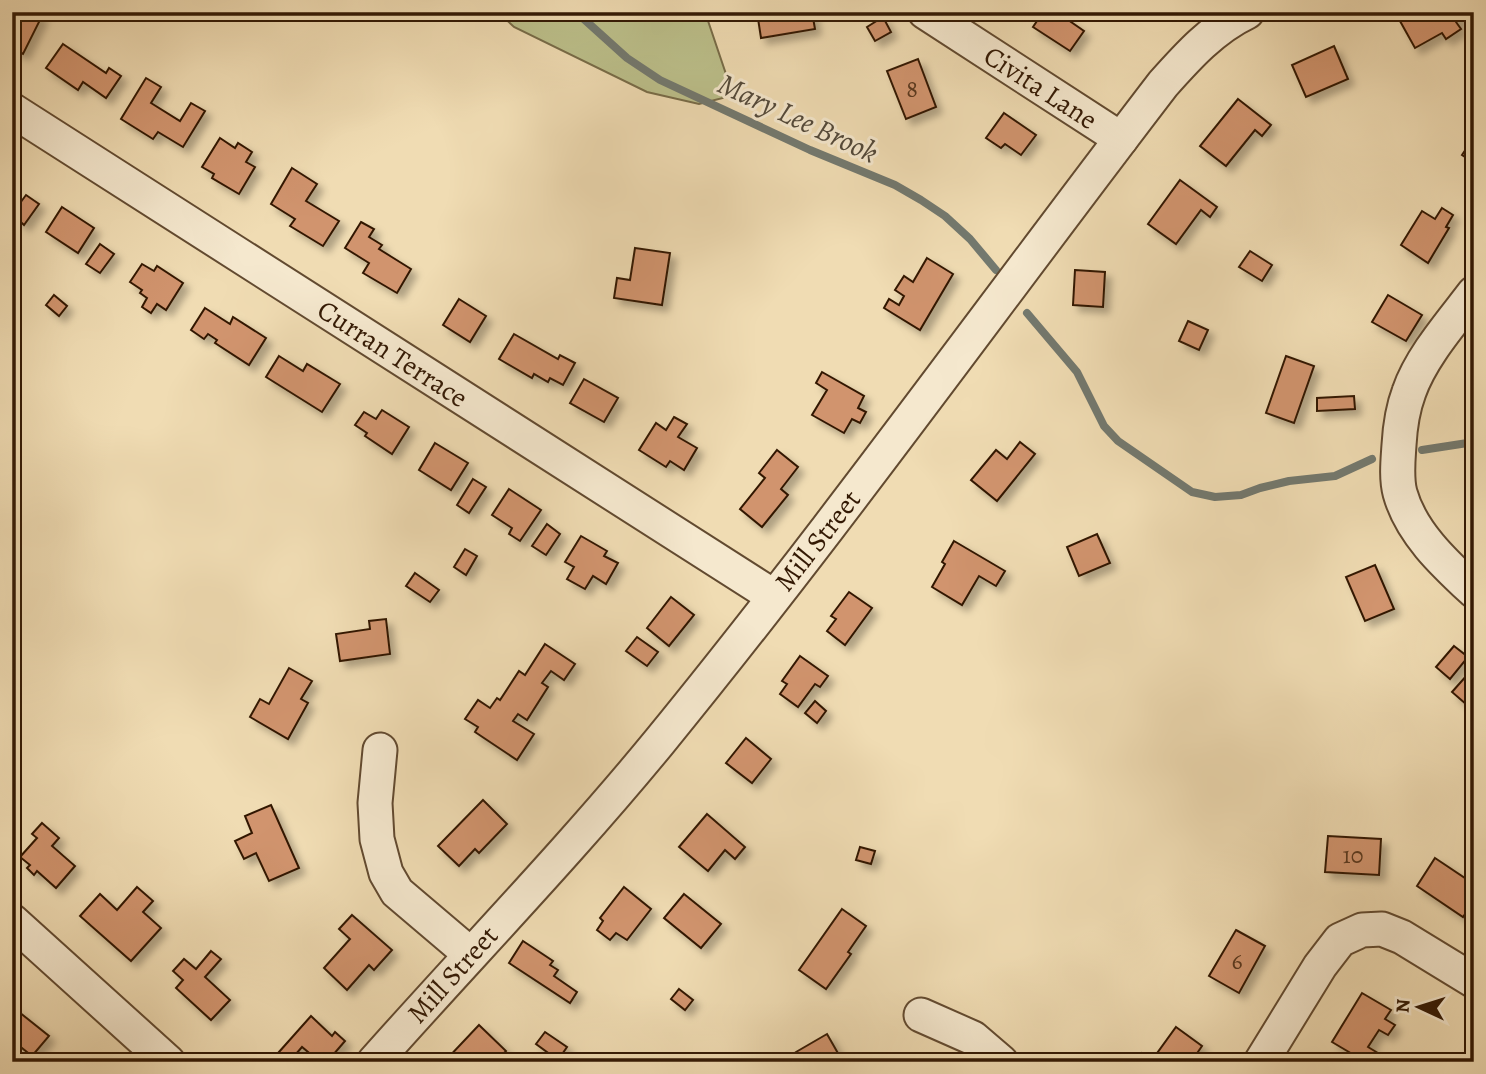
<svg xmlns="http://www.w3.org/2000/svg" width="1486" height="1074" font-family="Alegreya,serif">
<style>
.green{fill:#bcc08b;stroke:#786c48;stroke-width:2}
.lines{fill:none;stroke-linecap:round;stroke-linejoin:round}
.stream{stroke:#73796f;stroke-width:8}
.building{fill:#d1946e;stroke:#331904;stroke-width:2;filter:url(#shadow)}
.minor-casing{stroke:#624a30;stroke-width:37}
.minor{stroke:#f5e8ce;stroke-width:33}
.labels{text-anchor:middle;stroke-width:6;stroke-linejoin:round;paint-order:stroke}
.number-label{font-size:24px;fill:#5a381e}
.street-label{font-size:28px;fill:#331904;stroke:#f5e8ce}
.water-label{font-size:30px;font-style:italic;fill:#53493a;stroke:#f5e8ce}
</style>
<defs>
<filter id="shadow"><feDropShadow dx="6" dy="6" stdDeviation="3.5" flood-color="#0004"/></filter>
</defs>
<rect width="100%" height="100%" fill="#f0dcb3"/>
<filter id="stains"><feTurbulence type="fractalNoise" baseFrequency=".00286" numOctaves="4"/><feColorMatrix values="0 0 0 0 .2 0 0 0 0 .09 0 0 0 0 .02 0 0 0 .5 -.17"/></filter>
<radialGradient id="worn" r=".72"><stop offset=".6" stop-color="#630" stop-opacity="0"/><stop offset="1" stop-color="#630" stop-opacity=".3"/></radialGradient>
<path class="green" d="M498 12H705L729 83 723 98 699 104 647 92 514 27Z"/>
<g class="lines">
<g class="stream">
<path d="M576 12 627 58 660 80 810 150 895 185 921 200 945 216 970 239 996 270"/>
<path d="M1027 313 1077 372 1104 426 1118 441 1192 492 1215 497 1241 495 1260 488 1289 481 1335 476 1372 459"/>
<path d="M1422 450 1474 442"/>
</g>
</g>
<g class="building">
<path d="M12 12H35L42 16 23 54 12 48Z"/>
<path d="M757 12H812L815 29 761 38Z"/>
<path d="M1043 12H1063L1061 15 1084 31 1070 51 1033 27Z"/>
<path d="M1415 12H1467L1456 22 1461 29 1446 39 1442 33 1415 48 1400 21Z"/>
<path d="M883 17 891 32 875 41 867 27Z"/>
<path d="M63 44 106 73 109 68 121 76 106 98 83 82 78 90 46 68Z"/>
<path d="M1334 46 1348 79 1306 97 1292 65Z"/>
<path d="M918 59 936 107 906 119 887 71Z"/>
<path d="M146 78 161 87 151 103 180 121 191 103 205 111 183 147 158 132 153 139 121 119Z"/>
<path d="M1238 99 1271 125 1262 136 1255 130 1226 166 1200 146Z"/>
<path d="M1004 113 1036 135 1021 155 1005 144 1001 148 986 138Z"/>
<path d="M1474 137V163L1462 155Z"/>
<path d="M220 138 235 148 238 143 252 152 246 162 255 167 239 194 212 178 214 174 202 167Z"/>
<path d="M292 168 317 184 306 201 339 221 323 246 290 226 295 219 271 204Z"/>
<path d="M1180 180 1217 207 1210 217 1201 210 1176 244 1148 224Z"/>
<path d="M26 195 39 204 24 225 12 214Z"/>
<path d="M62 207 94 228 78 253 46 232Z"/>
<path d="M1442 208 1453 215 1446 227 1449 228 1428 263 1401 245 1422 211 1435 219Z"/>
<path d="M361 222 374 229 369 237 382 245 379 249 411 269 397 293 363 273 369 263 345 248Z"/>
<path d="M100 244 114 254 100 273 86 264Z"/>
<path d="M635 248 670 253 662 305 614 298 617 278 630 280Z"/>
<path d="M1250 251 1272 265 1262 281 1239 267Z"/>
<path d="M927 258 953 274 920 330 884 308 889 299 899 305 904 296 895 290 904 276 913 282Z"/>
<path d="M142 264 154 271 157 266 183 283 166 310 157 304 151 313 142 307 147 298 140 293 142 290 130 282Z"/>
<path d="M1075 270 1105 272 1103 307 1073 305Z"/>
<path d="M54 295 67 306 59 316 46 305Z"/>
<path d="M1388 295 1422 315 1406 341 1372 322Z"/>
<path d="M459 299 486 316 470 342 443 325Z"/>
<path d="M205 308 230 324 233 317 266 338 249 365 215 343 217 340 208 334 204 339 191 330Z"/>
<path d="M1188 321 1208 330 1199 350 1179 341Z"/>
<path d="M514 334 558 359 560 355 575 363 563 385 550 378 548 382 534 374 532 378 499 359Z"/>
<path d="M279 356 303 371 307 364 340 384 322 412 266 377Z"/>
<path d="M1286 356 1314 366 1294 423 1266 413Z"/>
<path d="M822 372 864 396 858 408 866 412 860 423 852 419 844 433 812 415 827 390 816 383Z"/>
<path d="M584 379 618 398 604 422 570 403Z"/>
<path d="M1354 396 1355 409 1317 411V398Z"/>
<path d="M382 410 409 427 392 454 365 436 367 433 355 425 364 412 376 419Z"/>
<path d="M674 417 687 424 678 437 697 448 684 470 670 461 666 467 639 450 656 423 666 430Z"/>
<path d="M1020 442 1035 454 997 501 971 480 996 450 1007 459Z"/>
<path d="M435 443 468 463 451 490 419 470Z"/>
<path d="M777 450 798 467 781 489 788 495 762 527 740 509 765 478 759 473Z"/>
<path d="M473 479 486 487 469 513 457 505Z"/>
<path d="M509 489 541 510 520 541 509 534 512 528 492 515Z"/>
<path d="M547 524 560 534 546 555 532 546Z"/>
<path d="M1097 534 1110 563 1079 576 1067 547Z"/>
<path d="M581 536 607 551 604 556 618 563 606 584 593 576 585 589 567 579 574 567 565 562Z"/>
<path d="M954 541 1005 571 996 586 979 576 962 605 932 587 945 564 942 562Z"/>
<path d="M465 549 477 556 466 575 454 567Z"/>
<path d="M1375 565 1394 609 1365 621 1346 577Z"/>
<path d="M415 573 439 590 430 602 406 586Z"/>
<path d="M849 592 872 608 845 645 827 631 836 619 831 616Z"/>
<path d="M671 597 694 615 669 646 647 628Z"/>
<path d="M386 619 390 654 340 661 336 634 370 629 369 621Z"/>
<path d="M637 637 658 652 647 666 626 651Z"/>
<path d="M545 644 575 664 564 680 551 671 542 683 548 687 527 720 518 714 513 721 534 734 517 760 475 732 478 727 465 719 478 700 490 708 497 698 500 700 519 671 525 675Z"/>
<path d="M1454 646 1468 657 1450 679 1436 667Z"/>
<path d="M800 656 828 676 820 687 815 684 798 707 780 694 787 684 782 681Z"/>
<path d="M289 668 312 681 301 699 308 703 288 739 250 717 260 699 269 704Z"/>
<path d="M1468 674 1474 679V711L1452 692Z"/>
<path d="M815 701 826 711 817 723 805 713Z"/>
<path d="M746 738 771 759 752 783 726 763Z"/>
<path d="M483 800 507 824 479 853 475 849 459 866 438 846Z"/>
<path d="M271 805 299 868 269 881 256 853 244 859 235 841 252 833 245 816Z"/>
<path d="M707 814 745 847 735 859 725 850 708 871 679 847Z"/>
<path d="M42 823 59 838 52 846 75 866 56 888 37 871 34 875 27 868 30 865 20 857 37 838 32 834Z"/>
<path d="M1328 836 1381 839 1379 875 1325 872Z"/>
<path d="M860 847 875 851 871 864 856 860Z"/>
<path d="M1435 858 1468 880 1474 871V901L1463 917 1417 886Z"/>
<path d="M137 887 153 901 143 912 161 928 131 961 80 916 100 894 117 910Z"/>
<path d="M624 887 651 909 627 940 616 933 610 940 597 930 603 921 600 918Z"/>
<path d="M684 894 721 924 701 948 664 918Z"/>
<path d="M842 909 866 926 848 952 851 954 826 989 799 970Z"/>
<path d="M352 915 392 950 374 970 369 965 347 990 324 968 350 939 339 929Z"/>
<path d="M1236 930 1265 946 1239 993 1209 976Z"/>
<path d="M523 941 553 961 550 965 558 970 554 976 577 992 570 1003 509 963Z"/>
<path d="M211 951 221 959 205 977 230 1000 211 1020 176 988 183 980 173 971 184 959 196 969Z"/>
<path d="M679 989 693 1000 685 1010 671 999Z"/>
<path d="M1362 993 1391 1010 1385 1019 1395 1025 1388 1035 1379 1030 1368 1047 1378 1053 1373 1062H1356L1359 1058 1332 1042Z"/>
<path d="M14 1008 49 1036 32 1056 12 1040V1011Z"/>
<path d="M311 1016 332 1036 335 1032 345 1041 327 1062H320L302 1047 290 1061 279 1052Z"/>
<path d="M479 1025 506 1051 496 1062H444Z"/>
<path d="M1176 1027 1202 1046 1191 1062H1135L1142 1053 1152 1060Z"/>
<path d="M545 1032 567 1047 558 1060 536 1044Z"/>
<path d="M827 1034 843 1062H802L796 1052Z"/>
<path d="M1473 1047 1474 1062H1463Z"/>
<path d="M686 1056 716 1060V1062H686Z"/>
</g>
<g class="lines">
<g class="minor-casing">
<g id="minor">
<path d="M925 12 1121 139"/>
<path d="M12 110 773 596"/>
<path d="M1474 293C1452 322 1421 357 1409 392 1403 408 1400 427 1399 445 1398 460 1396 478 1400 493 1411 533 1445 564 1474 591"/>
<path d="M380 750 375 803 377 839 386 873 397 892 470 954"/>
<path d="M12 921 168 1062"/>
<path d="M921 1015 973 1038 1001 1062"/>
<path d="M374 1062C469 955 569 852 660 741 834 528 995 303 1163 84 1187 57 1213 28 1247 12"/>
<path d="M1261 1062 1320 966 1340 940 1362 930 1382 929 1402 937 1474 981"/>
</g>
</g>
<use href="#minor" class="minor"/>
</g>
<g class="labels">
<g class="number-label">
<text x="912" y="97">8</text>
<text x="1353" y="863">10</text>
<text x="1237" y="969">6</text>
</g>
<g class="street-label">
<text transform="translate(1041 87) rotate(33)" y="10">Civita Lane</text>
<text transform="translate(393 353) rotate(33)" y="10">Curran Terrace</text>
<text transform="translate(817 540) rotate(-52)" y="10">Mill Street</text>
<text transform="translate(452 974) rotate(-48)" y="10">Mill Street</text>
</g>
<g class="water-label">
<text transform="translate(798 118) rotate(25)" y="10">Mary Lee Brook</text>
</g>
</g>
<rect width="1486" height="1074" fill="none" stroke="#f0dcb3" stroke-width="42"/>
<rect x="14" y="14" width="1458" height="1046" fill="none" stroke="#331904" stroke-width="3.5"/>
<rect x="21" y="21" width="1444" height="1032" fill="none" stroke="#331904" stroke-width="2"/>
<g transform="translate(1419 1007) rotate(274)" stroke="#f5e8ce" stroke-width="5" paint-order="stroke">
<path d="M0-5L12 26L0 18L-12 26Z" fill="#331904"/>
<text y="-10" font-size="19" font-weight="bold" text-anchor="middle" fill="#331904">N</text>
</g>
<rect width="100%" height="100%" filter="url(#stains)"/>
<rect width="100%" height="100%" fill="url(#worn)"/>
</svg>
